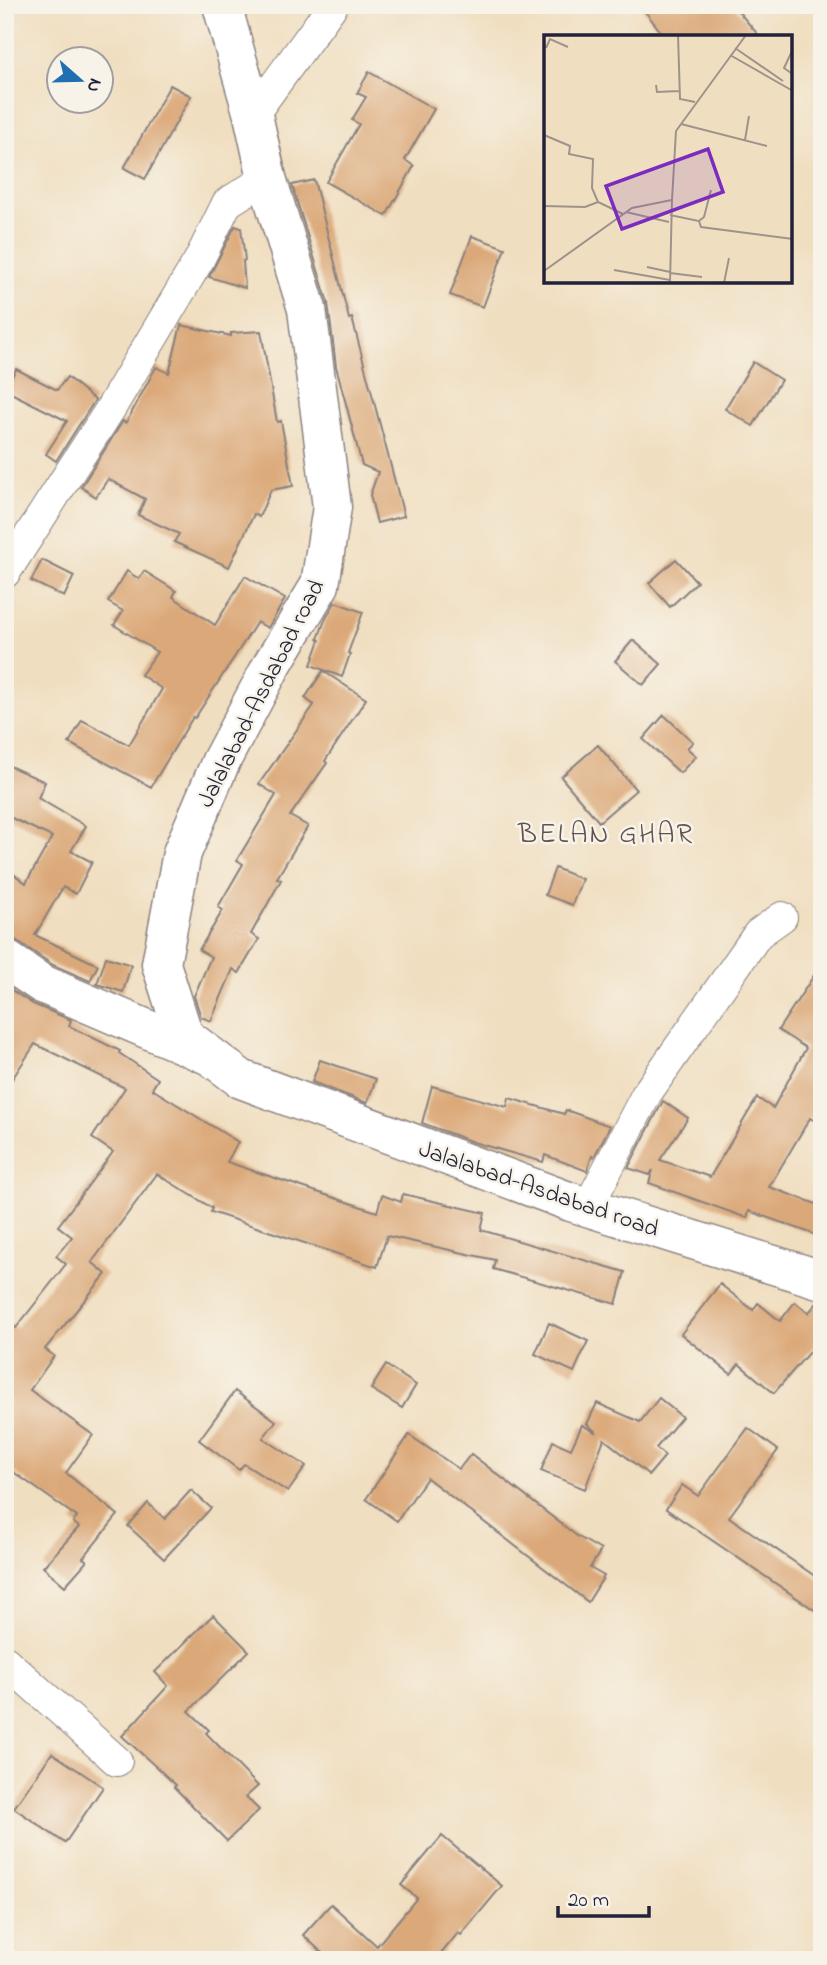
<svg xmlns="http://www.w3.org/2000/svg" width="827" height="1965" font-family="'Indie Flower',sans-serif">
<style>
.building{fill:#dba979}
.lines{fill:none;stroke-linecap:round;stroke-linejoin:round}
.street-casing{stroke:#89807e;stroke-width:32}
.secondary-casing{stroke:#89807e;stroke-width:41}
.primary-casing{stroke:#89807e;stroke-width:41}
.street{stroke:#fff;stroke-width:30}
.secondary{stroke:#fff;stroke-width:38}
.primary{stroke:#fff;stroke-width:38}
.labels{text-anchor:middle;stroke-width:5;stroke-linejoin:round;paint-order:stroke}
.street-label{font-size:24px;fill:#22223b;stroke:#f7f3e8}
.quarter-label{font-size:28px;letter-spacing:2px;fill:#635151;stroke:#f7f3e8}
.inset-road{fill:none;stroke:#9e938b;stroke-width:2}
.view{fill:#7b2cbf;fill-opacity:0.15;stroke:#7b2cbf;stroke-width:3.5}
.inset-edge{fill:none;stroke:#22223b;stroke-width:3.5}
</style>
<rect width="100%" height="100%" fill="#f7f3e8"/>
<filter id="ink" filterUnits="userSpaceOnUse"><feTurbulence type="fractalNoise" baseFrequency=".0143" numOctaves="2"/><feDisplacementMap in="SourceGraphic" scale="14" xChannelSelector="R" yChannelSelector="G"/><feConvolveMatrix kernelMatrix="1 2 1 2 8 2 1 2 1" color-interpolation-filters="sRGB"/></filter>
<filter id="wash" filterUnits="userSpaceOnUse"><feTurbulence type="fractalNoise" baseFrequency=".00686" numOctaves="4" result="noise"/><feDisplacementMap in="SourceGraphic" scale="28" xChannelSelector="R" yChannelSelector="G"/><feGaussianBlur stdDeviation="1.57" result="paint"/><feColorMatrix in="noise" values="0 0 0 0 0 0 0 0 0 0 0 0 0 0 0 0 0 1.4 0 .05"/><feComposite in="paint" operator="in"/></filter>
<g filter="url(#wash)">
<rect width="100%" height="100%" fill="#f0dec0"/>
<g id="blocks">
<g class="building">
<path d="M640 5H733L760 37H665Z"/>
<path d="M369 72 434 109 405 160 414 166 386 216 326 182 359 124 352 120 366 97 357 93Z"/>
<path d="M170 85 191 96 145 179 124 168Z"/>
<path d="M314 180 349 319 352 318 404 516 377 523 370 495 378 472 362 465 336 366 328 303 292 185Z"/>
<path d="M235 226 241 228 245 260 243 261 245 288 209 277Z"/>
<path d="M472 236 505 248 483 307 450 295Z"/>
<path d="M181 325 231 336V333L261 331 277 422 281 421 293 486 271 490 259 517 254 514 229 567 174 542 179 534 138 515 145 499 108 479 96 497 81 487 123 421 126 423 156 367 169 373Z"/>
<path d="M753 362 781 380 753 426 725 409Z"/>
<path d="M16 369 57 390 67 377 95 400 56 461 46 454 67 421 5 390Z"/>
<path d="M676 559 697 582 670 607 649 583Z"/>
<path d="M42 560 74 576 64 597 31 581Z"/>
<path d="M127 571 139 579 144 571 176 591 173 597 215 625 245 576 285 599 268 628 257 622 195 718 193 717 151 787 69 743 82 720 129 745 162 689 141 675 157 652 114 625 123 611 108 602Z"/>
<path d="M335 602 363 612 348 653 350 654 342 677 311 665 320 640 318 639 325 620Z"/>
<path d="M633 640 661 664 643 685 615 661Z"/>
<path d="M323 671 366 699 325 761 327 763 290 816 308 826 277 878 281 880 251 934 259 939 239 973 233 969 211 1021 201 1017 194 996 211 957 199 950 223 910 218 907 243 864 237 860 276 795 259 784 314 705 305 698Z"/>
<path d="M664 715 693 742 687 748 696 756 680 773 643 739Z"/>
<path d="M598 745 636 790 599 822 561 777Z"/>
<path d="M5 764 45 782 38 798 86 826 71 851 92 862 76 894 63 887 35 935 98 965 90 981 53 965 17 941 5 937V868L26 883 52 837 5 815Z"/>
<path d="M555 868 582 879 572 905 545 895Z"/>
<path d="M106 957 131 965 123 992 97 984Z"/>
<path d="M822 963V1125L810 1118 769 1187 822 1206V1237L749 1211 747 1218 649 1183 653 1170 650 1175 628 1168 663 1101 688 1118 660 1160 710 1177 757 1098 773 1108 806 1048 778 1030Z"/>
<path d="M5 986 33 1004 71 1020 69 1026 120 1051 119 1053 158 1079 152 1089 238 1142 227 1162 377 1212 382 1195 401 1202 403 1194 485 1213 481 1230 625 1272 616 1304 493 1269 495 1260 387 1236 377 1267 211 1212 212 1208 157 1174 92 1262 106 1274 45 1349 54 1356 30 1390 93 1435 66 1473 118 1515 83 1558 87 1561 65 1586 43 1567 79 1527 73 1522 77 1517 5 1466V1321L16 1328 66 1264 56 1256 72 1237 58 1226 113 1152 92 1138 125 1088 35 1044 5 1090Z"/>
<path d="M320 1060 376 1079 367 1103 312 1082Z"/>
<path d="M432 1086 507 1107 509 1098 564 1114 566 1110 610 1126 594 1157 592 1156 587 1171 545 1155 543 1162 473 1142 422 1123Z"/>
<path d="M720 1284 753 1310 758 1303 780 1321 795 1302 808 1313 819 1301H822V1337L774 1393 739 1364 731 1374 681 1334Z"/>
<path d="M549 1323 588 1341 574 1372 535 1354Z"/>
<path d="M386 1365 416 1385 402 1408 371 1389Z"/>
<path d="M235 1391 276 1421 263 1438 306 1466 288 1492 244 1464 239 1470 199 1440Z"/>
<path d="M659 1398 682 1417 656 1448 665 1456 649 1475 604 1439 585 1489 541 1471 553 1441 571 1449 582 1425 597 1433 587 1424 597 1403 640 1422Z"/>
<path d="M748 1428 778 1450 729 1517 822 1581V1615L666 1509 682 1485 698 1496Z"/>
<path d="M409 1435 459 1469 471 1454 577 1536 601 1550 590 1568 604 1576 588 1602 427 1478 397 1521 366 1499Z"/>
<path d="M191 1490 211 1508 164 1559 128 1526 148 1503 165 1519Z"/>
<path d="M213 1615 249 1651 189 1711 209 1730 206 1733 258 1786 246 1797 259 1810 227 1841 174 1787 176 1785 122 1736 168 1686 155 1672Z"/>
<path d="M52 1753 103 1787 65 1843 14 1808Z"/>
<path d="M442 1836 502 1886 461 1935 458 1933 436 1960H330L303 1935 331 1904 377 1946 417 1898 401 1885Z"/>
</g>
</g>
</g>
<g filter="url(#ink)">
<use href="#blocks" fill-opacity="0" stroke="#89807e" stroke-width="2"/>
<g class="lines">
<g class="street-casing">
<g id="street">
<path d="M253 115 333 5"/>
<path d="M5 573 109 411 199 260 227 203 267 178"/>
<path d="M588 1207 647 1093 758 934 782 917"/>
<path d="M5 1661 117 1761"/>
</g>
</g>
<g class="secondary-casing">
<path id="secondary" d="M5 959 42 984 210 1056"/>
</g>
<g class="primary-casing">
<path id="primary" d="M222 5 253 115 267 178 307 309 332 507 320 585 273 663 221 761 182 853 161 964 184 1036 241 1079 571 1202 822 1280"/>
</g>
<use href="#street" class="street"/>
<use href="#secondary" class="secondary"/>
<use href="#primary" class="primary"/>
</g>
</g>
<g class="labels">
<g class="street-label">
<text transform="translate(260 693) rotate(-63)" y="8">Jalalabad-Asdabad road</text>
<text transform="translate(539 1188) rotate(19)" y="8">Jalalabad-Asdabad road</text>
</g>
<g class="quarter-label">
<text x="606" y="842">BELAN GHAR</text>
</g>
</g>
<g transform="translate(544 35)">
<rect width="248" height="248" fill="#f0dec0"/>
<path class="inset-road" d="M134 0 136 64 151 67M2 13 6 4 24 12M191 13 239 46M186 20 249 56M247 38 240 33 249 14M112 50 113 57 135 56M137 89 223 111M0 100 26 111 25 119 49 124 48 153 54 167 79 179M201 105 205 81M0 171 41 172 54 167M82 177 125 187M126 180 155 186 157 192 249 204M155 186 160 182 167 155M103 232 126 237M70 235 126 245M0 236 88 173 128 165 132 96 202 0M126 238 158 242M126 248 128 164M180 248 185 223"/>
<path class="view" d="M164 114 179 157 78 194 62 151Z"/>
<rect width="248" height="248" class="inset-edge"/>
</g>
<rect width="827" height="1965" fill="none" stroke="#f7f3e8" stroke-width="28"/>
<g transform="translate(80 80) rotate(110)"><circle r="33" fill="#f7f3e8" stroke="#a29fa3" stroke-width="2"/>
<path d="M0-5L12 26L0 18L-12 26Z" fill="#1f6fb2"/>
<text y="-10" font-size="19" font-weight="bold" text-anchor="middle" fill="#22223b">N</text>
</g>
<path d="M558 1906v10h91v-10" fill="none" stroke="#22223b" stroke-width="3.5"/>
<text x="568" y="1906" font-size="21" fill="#22223b" stroke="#f7f3e8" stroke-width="5" paint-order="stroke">20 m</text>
</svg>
